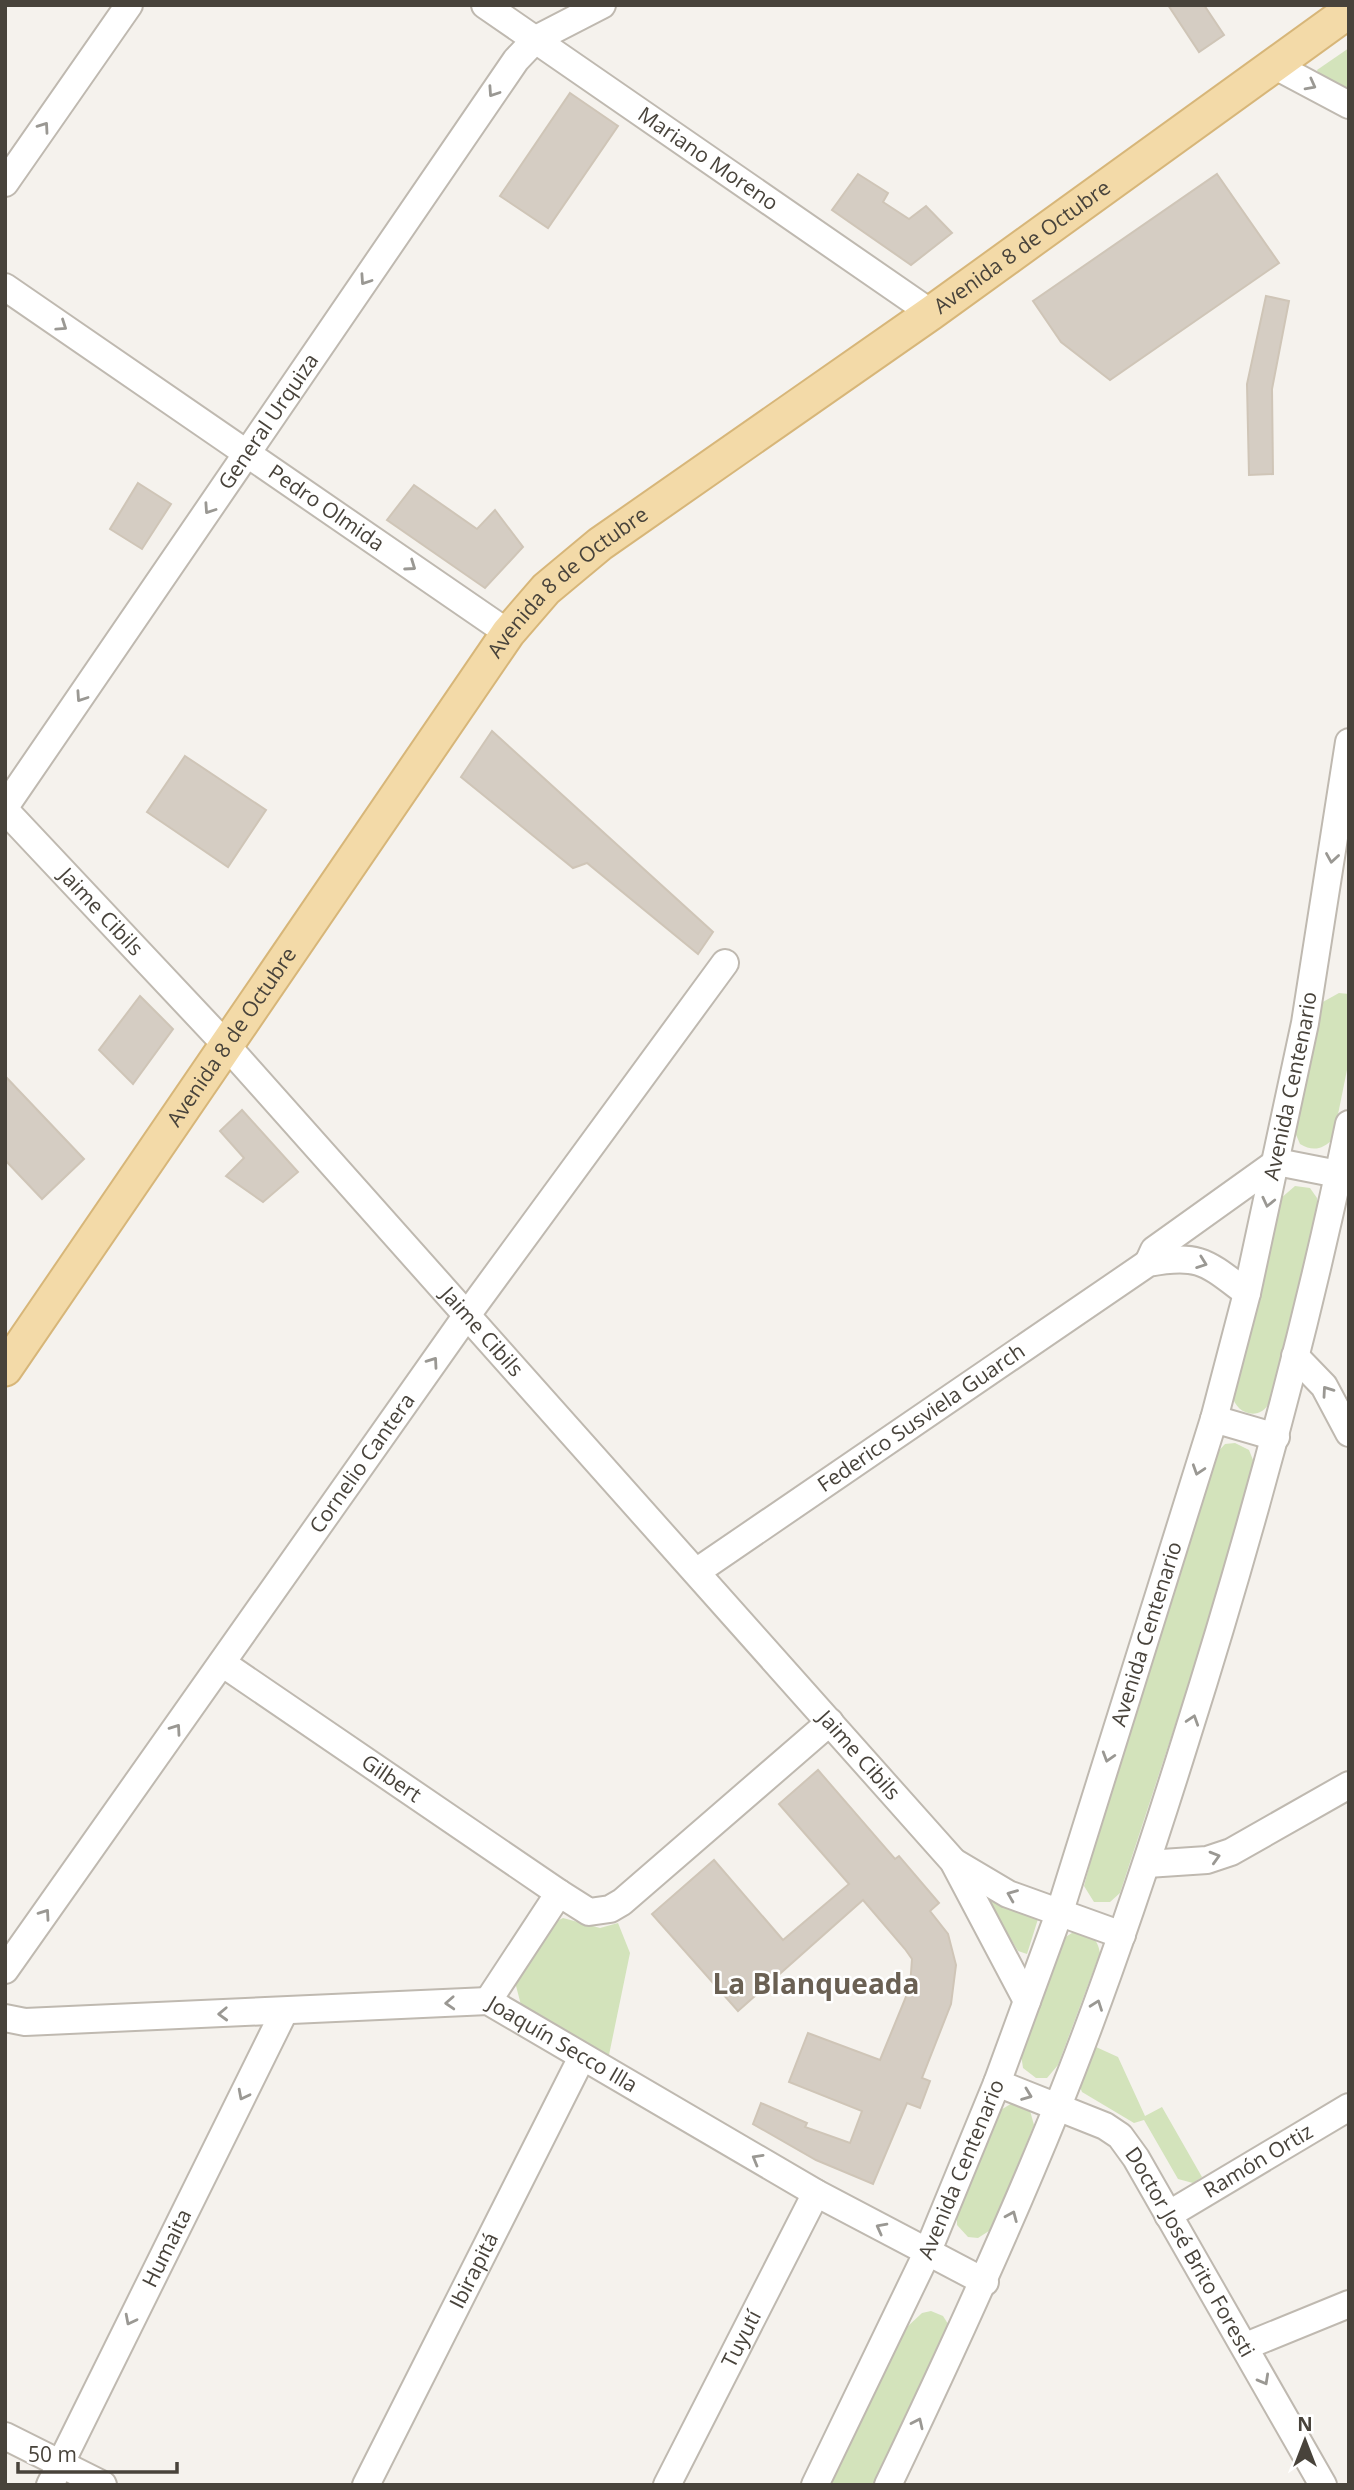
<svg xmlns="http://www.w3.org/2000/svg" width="1354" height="2490" font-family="'Open Sans',sans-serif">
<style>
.green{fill:#d3e3bb}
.building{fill:#d5cdc3;stroke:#cfc5b7;stroke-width:2}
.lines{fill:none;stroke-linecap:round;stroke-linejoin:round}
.minor-casing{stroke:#bfb9b0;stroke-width:30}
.major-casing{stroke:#d7b679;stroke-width:37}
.minor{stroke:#fff;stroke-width:26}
.major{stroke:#f3daa8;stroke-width:33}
.oneway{stroke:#9a9893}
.labels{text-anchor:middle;stroke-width:5;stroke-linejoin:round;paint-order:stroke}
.street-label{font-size:21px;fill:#48433b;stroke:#fff}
.district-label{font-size:28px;font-weight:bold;fill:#6a6053;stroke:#fff}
</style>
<rect width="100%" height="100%" fill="#f5f2ed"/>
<g class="green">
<path d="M1349 48V91L1319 75 1317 70Z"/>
<path d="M1339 993 1349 994V1060L1333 1139C1323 1149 1313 1152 1300 1144L1294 1130 1321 1003Z"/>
<path d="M1295 1186 1310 1188 1317 1198 1318 1209 1270 1401C1261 1422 1235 1415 1232 1394L1280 1199Z"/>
<path d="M1235 1443 1249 1450 1253 1460 1252 1469 1202 1643 1120 1893 1110 1902H1094L1084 1886 1092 1856 1216 1454 1225 1444Z"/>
<path d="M962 1869 1038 1919 1027 1954 1018 1951 1003 1926Z"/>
<path d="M563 1918 600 1928 618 1923 630 1953 609 2055 521 2005 515 1982 553 1923Z"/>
<path d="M1075 1931C1090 1935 1097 1936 1100 1953L1058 2065 1047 2078H1036L1023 2068 1021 2054 1064 1938Z"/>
<path d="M1096 2047 1118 2057 1145 2116 1162 2107 1202 2177 1193 2183 1178 2179 1144 2120 1134 2123 1082 2092 1080 2087Z"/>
<path d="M1014 2102 1029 2107 1034 2125 992 2229 978 2238 968 2237 957 2225V2212L999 2111Z"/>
<path d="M931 2311 943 2316 950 2327 877 2485H831L906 2328 922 2313Z"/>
</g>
<g class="building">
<path d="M1168 5H1204L1224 35 1199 52Z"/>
<path d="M570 93 618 126 548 228 500 196Z"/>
<path d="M858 174 888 193 883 202 909 219 926 206 952 233 911 265 832 210Z"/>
<path d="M1217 174 1279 263 1110 380 1061 342 1033 301Z"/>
<path d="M1266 296 1289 301 1272 389 1273 474 1249 475 1247 384Z"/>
<path d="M138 483 171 504 142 549 110 529Z"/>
<path d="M414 485 477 529 495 510 523 547 485 588 387 520Z"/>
<path d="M492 731 713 932 698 954 587 863 573 868 461 777Z"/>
<path d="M185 756 266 810 228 867 147 812Z"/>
<path d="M140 996 173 1029 133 1084 99 1050Z"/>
<path d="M5 1076 84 1159 42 1199 5 1160Z"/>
<path d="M242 1110 298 1172 263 1202 226 1176 244 1158 220 1131Z"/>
<path d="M818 1770 895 1859 899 1856 939 1903 930 1911 948 1934 956 1965 951 2004 922 2078 930 2081 920 2108 907 2103 873 2184 816 2160 753 2124 761 2103 807 2123 805 2127 850 2143 862 2111 789 2082 808 2033 880 2060 910 1987 912 1959 905 1949 863 1900 738 2011 652 1914 714 1860 783 1940 849 1884 779 1804Z"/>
</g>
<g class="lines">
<g class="minor-casing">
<g id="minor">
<path id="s1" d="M485 5 931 313"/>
<path d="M1272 64 1349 105"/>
<path d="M5 183 129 5"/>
<path id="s2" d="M5 287 508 633"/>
<path id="s3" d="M5 807 516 60 536 39 602 5"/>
<path id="s4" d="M5 810 227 1046 953 1861 1027 2001"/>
<path d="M1148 1263 1154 1250 1277 1162 1338 1174"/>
<path d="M1295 1356 1324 1386 1349 1433"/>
<path d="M1214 1419 1276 1437"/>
<path id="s5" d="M696 1572 1148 1263C1200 1253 1207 1263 1247 1293"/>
<path id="s6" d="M222 1663 559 1893"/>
<path d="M954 1862 1008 1894 1122 1935"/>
<path d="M1147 1864 1207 1860 1231 1852 1349 1785"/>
<path id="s7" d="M5 1970 467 1315 725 963"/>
<path d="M488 2001 559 1893 589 1912 610 1909 622 1902 830 1722"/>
<path id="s8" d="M5 2018 25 2022 488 2001 816 2193 985 2282"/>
<path id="s9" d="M997 2083 1105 2126 1120 2136 1136 2158 1323 2485"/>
<path id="s10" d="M1168 2215 1349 2107"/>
<path d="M1246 2346 1349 2304"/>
<path d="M5 2436 103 2485"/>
<path id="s11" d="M50 2485 284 2012"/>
<path id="s12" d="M366 2485 582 2057"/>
<path id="s13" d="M667 2485 816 2193"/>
<path id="s14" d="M815 2485 927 2253 997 2083 1060 1911 1214 1419 1247 1293 1305 1023 1349 742"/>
<path d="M888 2485C948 2360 1005 2236 1057 2108 1106 1987 1147 1864 1186 1739 1250 1537 1306 1332 1349 1124"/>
</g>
</g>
<g class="major-casing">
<g id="major">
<path id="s15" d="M5 1369 508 633 546 589 600 544 931 313 1349 11"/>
</g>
</g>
<use href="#minor" class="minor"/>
<use href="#major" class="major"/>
</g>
<defs><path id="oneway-chevron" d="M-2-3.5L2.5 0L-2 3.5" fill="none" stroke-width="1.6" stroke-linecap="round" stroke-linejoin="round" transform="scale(1.75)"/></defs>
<g class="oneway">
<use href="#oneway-chevron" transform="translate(1311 85) rotate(28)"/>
<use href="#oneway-chevron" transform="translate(493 92) rotate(124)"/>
<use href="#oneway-chevron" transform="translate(44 127) rotate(-55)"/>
<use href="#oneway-chevron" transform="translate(365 280) rotate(124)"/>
<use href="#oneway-chevron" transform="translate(62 326) rotate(34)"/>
<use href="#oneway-chevron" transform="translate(209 509) rotate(124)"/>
<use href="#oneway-chevron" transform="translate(411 566) rotate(35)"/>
<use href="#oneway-chevron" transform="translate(81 697) rotate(124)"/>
<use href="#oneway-chevron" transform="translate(1332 858) rotate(99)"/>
<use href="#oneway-chevron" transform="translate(1268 1202) rotate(103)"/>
<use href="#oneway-chevron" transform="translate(1202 1263) rotate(20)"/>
<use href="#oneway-chevron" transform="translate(433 1362) rotate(-55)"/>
<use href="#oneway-chevron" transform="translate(1327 1391) rotate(-125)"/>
<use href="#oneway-chevron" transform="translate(1198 1470) rotate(108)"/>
<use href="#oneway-chevron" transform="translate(1193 1720) rotate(-72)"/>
<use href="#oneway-chevron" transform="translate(176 1729) rotate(-55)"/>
<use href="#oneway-chevron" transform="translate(1108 1757) rotate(107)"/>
<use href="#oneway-chevron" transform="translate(1215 1857) rotate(-16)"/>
<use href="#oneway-chevron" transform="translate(1012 1895) rotate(-158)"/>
<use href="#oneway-chevron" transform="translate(45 1914) rotate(-55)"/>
<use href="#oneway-chevron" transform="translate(450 2003) rotate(177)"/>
<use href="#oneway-chevron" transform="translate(1097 2005) rotate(-70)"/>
<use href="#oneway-chevron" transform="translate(223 2014) rotate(178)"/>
<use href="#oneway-chevron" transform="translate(243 2095) rotate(117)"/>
<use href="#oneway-chevron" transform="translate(1027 2095) rotate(21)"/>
<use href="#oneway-chevron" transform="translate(757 2159) rotate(-150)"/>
<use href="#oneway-chevron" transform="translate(1012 2216) rotate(-67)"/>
<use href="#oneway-chevron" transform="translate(881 2228) rotate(-152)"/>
<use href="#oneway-chevron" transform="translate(130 2320) rotate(117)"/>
<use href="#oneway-chevron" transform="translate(1264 2380) rotate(61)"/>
<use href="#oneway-chevron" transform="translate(918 2423) rotate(-65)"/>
</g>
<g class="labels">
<g class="street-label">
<text dy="7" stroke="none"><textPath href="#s1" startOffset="271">Mariano Moreno</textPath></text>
<text dy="7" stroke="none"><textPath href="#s15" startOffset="1536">Avenida 8 de Octubre</textPath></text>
<text dy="7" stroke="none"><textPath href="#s3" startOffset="467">General Urquiza</textPath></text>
<text dy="7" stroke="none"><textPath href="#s2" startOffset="390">Pedro Olmida</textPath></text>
<text dy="7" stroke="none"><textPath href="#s15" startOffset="970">Avenida 8 de Octubre</textPath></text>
<text dy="7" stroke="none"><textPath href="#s4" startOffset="140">Jaime Cibils</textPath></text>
<text dy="7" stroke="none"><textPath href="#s15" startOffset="402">Avenida 8 de Octubre</textPath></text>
<text dy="7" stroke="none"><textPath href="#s14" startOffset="1482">Avenida Centenario</textPath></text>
<text dy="7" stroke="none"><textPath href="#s4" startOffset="707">Jaime Cibils</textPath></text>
<text dy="7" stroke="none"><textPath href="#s5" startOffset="273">Federico Susviela Guarch</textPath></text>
<text dy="7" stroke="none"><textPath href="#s7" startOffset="620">Cornelio Cantera</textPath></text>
<text dy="7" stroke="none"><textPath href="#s14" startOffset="915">Avenida Centenario</textPath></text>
<text dy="7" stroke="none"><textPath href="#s4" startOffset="1274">Jaime Cibils</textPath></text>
<text dy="7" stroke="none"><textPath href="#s6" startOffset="205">Gilbert</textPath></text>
<text dy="7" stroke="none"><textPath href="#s8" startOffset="570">Joaquín Secco Illa</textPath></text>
<text dy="7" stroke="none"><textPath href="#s10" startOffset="105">Ramón Ortiz</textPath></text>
<text dy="7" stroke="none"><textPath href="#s14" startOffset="348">Avenida Centenario</textPath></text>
<text dy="7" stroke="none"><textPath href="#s11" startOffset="264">Humaita</textPath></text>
<text dy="7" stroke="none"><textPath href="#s9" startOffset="270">Doctor José Brito Foresti</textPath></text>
<text dy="7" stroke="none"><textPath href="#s12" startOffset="240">Ibirapitá</textPath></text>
<text dy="7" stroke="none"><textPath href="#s13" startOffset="164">Tuyutí</textPath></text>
</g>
<g class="district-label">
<text x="816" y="1994">La Blanqueada</text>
</g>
</g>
<rect width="1354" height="2490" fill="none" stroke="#48433b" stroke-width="14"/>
<g transform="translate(1305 2441)" stroke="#ffffff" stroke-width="5" paint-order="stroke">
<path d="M0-5L12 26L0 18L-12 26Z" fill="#48433b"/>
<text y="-10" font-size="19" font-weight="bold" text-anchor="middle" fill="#48433b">N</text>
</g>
<path d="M18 2462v10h159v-10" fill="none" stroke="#48433b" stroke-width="3.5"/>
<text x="28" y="2462" font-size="21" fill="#48433b" stroke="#ffffff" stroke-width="5" paint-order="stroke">50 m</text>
</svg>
